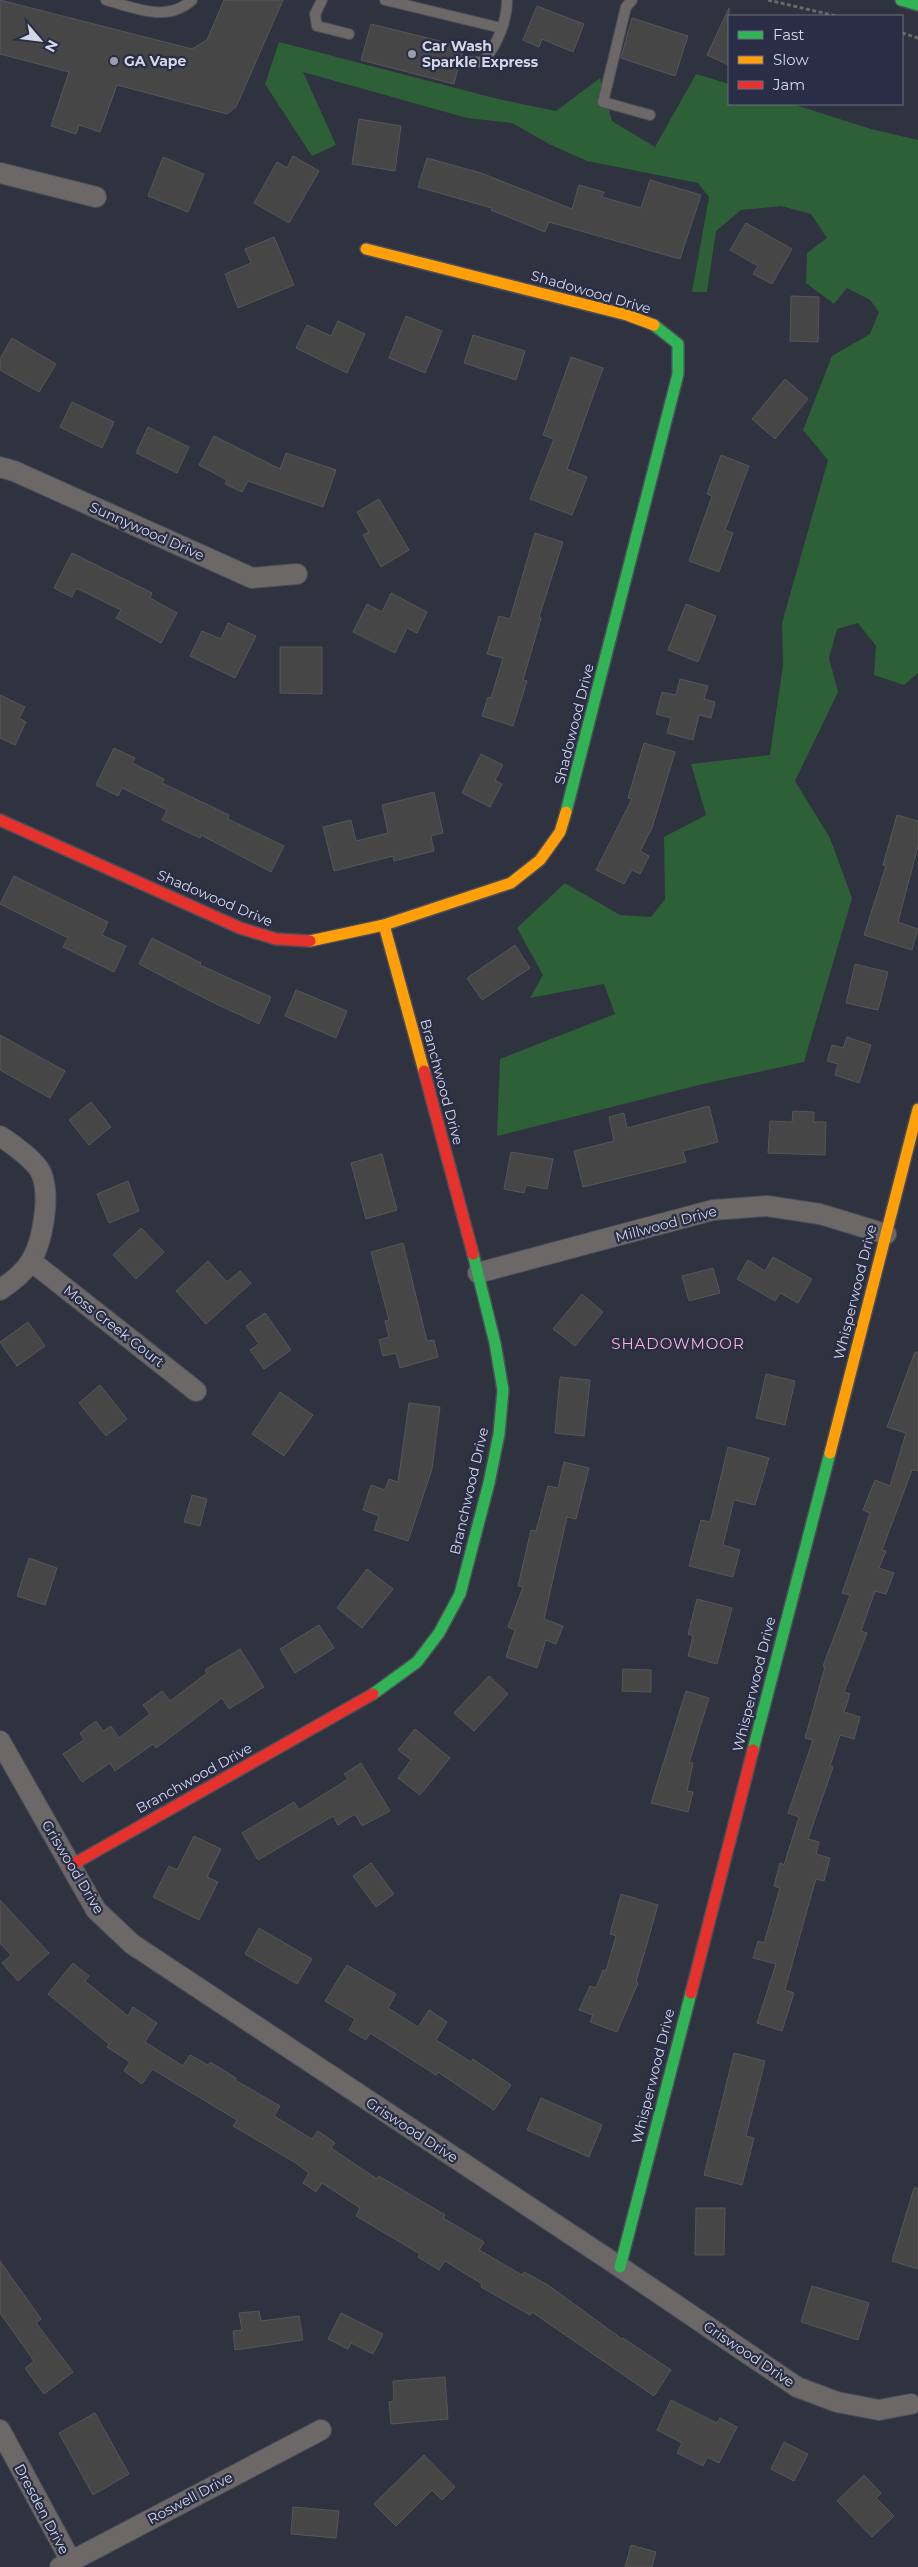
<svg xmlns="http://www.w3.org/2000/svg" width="918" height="2567" font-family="Montserrat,sans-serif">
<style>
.forest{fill:#2d6036}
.building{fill:#474647;stroke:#585657}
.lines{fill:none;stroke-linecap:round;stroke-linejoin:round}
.lane-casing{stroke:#4b4d58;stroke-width:12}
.street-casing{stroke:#4b4d58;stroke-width:22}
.fast-casing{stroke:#4b4d58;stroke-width:14}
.slow-casing{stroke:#4b4d58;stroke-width:14}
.jam-casing{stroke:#4b4d58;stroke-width:14}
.path{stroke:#69686a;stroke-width:3;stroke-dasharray:4 2.5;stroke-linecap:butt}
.lane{stroke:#6b6867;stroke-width:10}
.street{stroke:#6b6867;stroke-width:20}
.fast{stroke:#30b455;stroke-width:11}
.slow{stroke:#ff9f0a;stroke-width:11}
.jam{stroke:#e5322d;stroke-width:11}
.poi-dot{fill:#9a9dac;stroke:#292d45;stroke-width:2}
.labels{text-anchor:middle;stroke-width:4.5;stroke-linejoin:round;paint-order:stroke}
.poi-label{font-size:14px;font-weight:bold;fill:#d3d7e6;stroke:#292d45;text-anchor:start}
.street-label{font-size:14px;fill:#d3d7e6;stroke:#292d45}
.neighbourhood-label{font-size:15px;letter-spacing:1px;fill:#fbb0d8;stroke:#292d45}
</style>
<rect width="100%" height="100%" fill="#2f323f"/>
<path class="forest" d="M279 42 498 99 556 111 600 78 612 121 655 147 696 74 729 84V104H792L871 129 918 140V673L904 685 874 675 876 646 858 623 837 629 829 658 838 692 795 781 830 838 852 898 804 1062 703 1084 497 1136 500 1059 615 1014 604 984 530 998 543 975 517 928 565 883 620 915 651 917 665 899 664 837 706 815 691 764 770 755 783 665 782 623 828 460 803 430 832 356 870 334 879 312 870 300 847 288 834 304 806 283 807 253 827 238 811 214 781 206 741 210 716 231 707 292H692L709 197 698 183 587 161 551 145 512 123 467 118 303 72 336 145 312 156 265 84Z"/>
<g class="building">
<path d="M0 0 192 49 207 40 224 0H283L236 107 227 114 117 85 100 132 79 125 76 134 51 126 69 72 0 54Z"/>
<path d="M537 6 584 24 573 52 542 39 539 47 523 40Z"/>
<path d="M729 8V65L707 55Z"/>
<path d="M632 18 688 36 675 76 621 58Z"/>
<path d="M371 24 464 47 462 55 456 56 453 62 458 68 454 84 361 60Z"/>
<path d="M359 119 401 126 395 171 352 164Z"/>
<path d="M293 156 319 171 289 223 254 203 277 162 287 168Z"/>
<path d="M163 157 204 174 188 212 148 196Z"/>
<path d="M427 158 481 173 572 209 579 185 604 192 602 197 641 208 650 180 701 195 680 259 549 222 545 232 491 210 492 208 418 187Z"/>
<path d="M746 223 792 249 772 284 753 274 758 266 730 250Z"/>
<path d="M274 237 294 285 238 308 225 274 251 263 245 249Z"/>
<path d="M791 296 819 297 818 342 790 341Z"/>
<path d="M406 316 442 331 425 373 389 358Z"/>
<path d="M338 321 365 334 347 373 296 348 307 325 331 336Z"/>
<path d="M473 335 525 351 516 380 464 363Z"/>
<path d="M12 338 56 364 39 392 0 370V359Z"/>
<path d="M571 357 603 368 567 469 587 477 572 515 530 499 554 439 543 435Z"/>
<path d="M785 379 808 399 775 439 752 419Z"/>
<path d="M72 402 114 422 102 448 60 427Z"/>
<path d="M148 427 189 447 177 473 136 453Z"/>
<path d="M214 436 280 469 286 453 336 470 323 507 248 481 242 492 225 484 227 480 199 465Z"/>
<path d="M721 455 749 466 725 530 733 533 719 572 689 561 712 496 707 494Z"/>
<path d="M379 499 409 550 381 567 363 535 369 532 357 512Z"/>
<path d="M535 533 563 542 539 617 541 618 523 680 527 681 513 726 482 716 488 697 491 698 503 658 487 654 499 616 510 619Z"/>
<path d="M72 553 152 593 150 598 177 613 161 643 116 618 121 610 76 588 72 597 54 588Z"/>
<path d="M391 593 427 612 417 633 407 628 395 653 353 632 367 604 382 612Z"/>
<path d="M686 604 716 616 698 662 668 650Z"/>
<path d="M228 623 256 636 235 678 190 656 202 631 221 639Z"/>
<path d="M280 647H322V694L280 693Z"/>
<path d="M680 679 708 686 704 699 715 702 711 718 699 715 693 740 667 733 671 718 656 714 662 692 676 695Z"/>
<path d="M0 695 25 707 19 718 26 722 15 745 0 738Z"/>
<path d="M644 743 675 752 652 828 640 851 649 856 640 874 632 870 624 884 596 870 632 799 628 798Z"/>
<path d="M114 748 135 758 132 763 164 779 162 783 229 815 228 819 284 846 271 872 201 835 200 838 162 820 167 810 122 788 118 796 96 785Z"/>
<path d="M481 754 503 765 495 780 502 784 490 807 462 793Z"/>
<path d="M434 792 443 833 431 836 434 851 394 861 393 856 334 871 323 827 351 820 356 841 388 833 382 805Z"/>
<path d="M897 815 918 821V846L898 922 918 929 912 950 864 935 886 866 883 865Z"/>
<path d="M14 876 108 922 102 935 126 946 114 972 63 947 68 938 0 904Z"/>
<path d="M152 938 201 963 200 965 271 997 259 1024 210 1001 139 964Z"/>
<path d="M515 945 530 968 482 1000 467 978Z"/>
<path d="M855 964 888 972 878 1010 846 1003Z"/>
<path d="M296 990 347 1011 336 1038 285 1016Z"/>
<path d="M0 1035 65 1071 50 1098 0 1070Z"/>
<path d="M847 1037 871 1045 859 1083 835 1075 838 1064 827 1061 832 1045 843 1048Z"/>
<path d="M91 1102 111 1127 89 1145 69 1120Z"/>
<path d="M709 1106 718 1142 683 1151 686 1162 583 1187 574 1151 614 1141 609 1117 624 1113 627 1128Z"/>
<path d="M793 1111 814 1112V1122H826L825 1155 768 1153 770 1121 792 1122Z"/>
<path d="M511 1152 553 1159 547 1189 526 1185 524 1193 504 1189Z"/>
<path d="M382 1154 397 1210 366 1219 351 1163Z"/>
<path d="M128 1181 139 1211 109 1223 97 1194Z"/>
<path d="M141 1228 164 1252 136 1279 113 1255Z"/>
<path d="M403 1243 427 1341 434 1340 438 1357 400 1368 396 1353 383 1356 379 1340 389 1337 385 1321 389 1320 371 1252Z"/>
<path d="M773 1257 812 1279 798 1303 780 1293 775 1301 737 1279 748 1260 765 1271Z"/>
<path d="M208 1261 227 1282 240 1271 251 1283 206 1324 176 1291Z"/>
<path d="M713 1268 720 1293 689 1301 682 1276Z"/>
<path d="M582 1294 603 1312 575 1346 553 1329Z"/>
<path d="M265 1313 291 1350 264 1369 250 1350 259 1344 246 1326Z"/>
<path d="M28 1322 45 1346 17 1366 0 1342Z"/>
<path d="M915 1352H918V1471L912 1470 882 1550 886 1551 879 1568 894 1573 886 1594 875 1591 861 1631 867 1633 844 1692 850 1694 844 1712 860 1717 854 1739 840 1735 830 1766 833 1767 808 1839 819 1842 816 1854 830 1858 824 1881 816 1879 805 1917 785 1990 794 1993 782 2031 757 2023 776 1964 753 1958 758 1941 764 1943 780 1888 774 1886 780 1863 784 1865 799 1817 788 1813 813 1740 805 1738 825 1667 823 1666 850 1595 842 1593 870 1513 863 1510 875 1480 890 1486 906 1433 887 1427Z"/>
<path d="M766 1374 795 1381 785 1425 756 1418Z"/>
<path d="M560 1377 590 1380 584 1436 555 1433Z"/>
<path d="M100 1385 127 1419 106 1436 79 1403Z"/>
<path d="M280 1392 313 1415 284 1456 252 1434Z"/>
<path d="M409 1403 440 1407 432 1469 408 1541 374 1530 379 1516 363 1510 371 1485 385 1490 389 1479 398 1482Z"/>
<path d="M728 1447 769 1458 755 1505 734 1500 723 1545 740 1550 733 1577 689 1566 701 1520 710 1522Z"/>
<path d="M564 1462 589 1468 576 1519 567 1517 544 1619 563 1626 556 1644 546 1640 537 1668 506 1657 515 1630 508 1627 523 1587 518 1586 531 1530 536 1531 548 1486 558 1488Z"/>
<path d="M192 1495 207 1499 200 1526 184 1522Z"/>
<path d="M29 1558 57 1568 45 1605 17 1596Z"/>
<path d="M367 1569 393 1589 362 1628 337 1608Z"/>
<path d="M697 1599 732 1608 717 1664 688 1656 693 1636 688 1634Z"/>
<path d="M319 1625 334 1648 295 1673 280 1649Z"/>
<path d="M240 1649 264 1687 229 1709 222 1698 156 1748 153 1744 115 1771 110 1763 82 1782 63 1754 84 1740 80 1733 96 1721 103 1731 111 1726 119 1738 150 1714 143 1705 162 1691 170 1701 207 1673 205 1670Z"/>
<path d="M623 1669 651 1670V1692L622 1691Z"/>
<path d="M489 1676 508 1694 474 1731 454 1713Z"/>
<path d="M686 1691 709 1698 689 1763H693L687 1791 693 1792 688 1812 651 1803Z"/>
<path d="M415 1729 450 1758 420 1795 398 1778 411 1760 398 1750Z"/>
<path d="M361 1763 390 1811 362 1826 355 1814 338 1825 333 1816 258 1860 242 1833 294 1802 299 1810 348 1779 344 1774Z"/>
<path d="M194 1836 221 1849 207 1877 218 1882 199 1920 153 1897 169 1866 177 1870Z"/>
<path d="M371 1863 394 1894 376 1907 353 1876Z"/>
<path d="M621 1894 658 1905 636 1982 638 1983 617 2032 590 2022 593 2015 579 2010 590 1986 596 1988 603 1970 606 1971 616 1936 610 1934Z"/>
<path d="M0 1900 49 1953 18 1981 2 1963 11 1955 0 1943Z"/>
<path d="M259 1928 312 1959 297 1984 245 1954Z"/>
<path d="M73 1963 89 1976 85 1981 128 2016 133 2007 157 2023 145 2042 183 2066 190 2055 208 2065 210 2062 236 2078 235 2080 280 2106 274 2116 312 2139 318 2131 335 2143 331 2148 377 2179 379 2176 445 2215 443 2218 484 2242 479 2250 522 2275 524 2272 548 2285 622 2339 623 2338 671 2370 654 2396 532 2312 530 2315 481 2287 482 2284 445 2261 439 2270 418 2257 420 2254 356 2216 360 2208 322 2183 316 2192 303 2183 309 2173 296 2163 233 2126 237 2120 152 2069 142 2084 124 2071 130 2062 107 2047 109 2044 48 1994Z"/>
<path d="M347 1965 396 1994 388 2008 418 2027 429 2010 447 2022 436 2040 471 2062 473 2059 511 2085 494 2110 438 2072 436 2075 370 2033 366 2040 349 2030 355 2019 325 2001Z"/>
<path d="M734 2053 765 2061 746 2136 754 2138 742 2185 704 2175Z"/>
<path d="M541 2098 602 2125 589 2157 527 2130Z"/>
<path d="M914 2188H918V2269L892 2261Z"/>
<path d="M696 2208H725L724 2255H695Z"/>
<path d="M0 2261 41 2319 36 2323 73 2372 44 2394 25 2368 34 2361 0 2313Z"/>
<path d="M812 2286 869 2303 858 2340 801 2322Z"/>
<path d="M259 2311 261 2321 299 2316 303 2340 235 2350 233 2331 242 2330 239 2313Z"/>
<path d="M341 2313 383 2334 373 2354 351 2343 348 2349 328 2339Z"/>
<path d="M445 2377 448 2419 391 2424 389 2402 394 2401 393 2381Z"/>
<path d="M671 2400 717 2423 720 2418 737 2427 719 2463 707 2457 703 2466 677 2453 682 2443 657 2430Z"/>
<path d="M95 2413 129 2474 93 2495 59 2433Z"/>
<path d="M784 2442 808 2454 794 2481 771 2469Z"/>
<path d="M424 2455 455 2487 442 2500 432 2490 396 2526 374 2504Z"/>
<path d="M864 2475 881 2493 876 2498 894 2516 872 2537 837 2501Z"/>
<path d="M293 2507 339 2511 336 2538 291 2534Z"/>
<path d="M631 2545 656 2552 652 2567H625Z"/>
</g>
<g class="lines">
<g class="lane-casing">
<g id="lane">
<path d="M106 0C135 8 167 23 192 0"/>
<path d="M322 0 315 14 317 26 349 34"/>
<path d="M385 0 501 28"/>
<path d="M632 0 626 7 603 102 650 115"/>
<path d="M460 62H483C497 45 507 22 507 0"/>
</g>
</g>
<g class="street-casing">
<g id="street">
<path d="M0 173 96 197"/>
<path d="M0 467 14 471 252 578 297 574"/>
<path d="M0 1136C11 1143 38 1162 42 1175 50 1197 43 1241 31 1261 23 1274 11 1282 0 1290"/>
<path d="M31 1261 196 1391"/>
<path d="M478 1273 713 1210 767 1206 820 1214 886 1234"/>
<path d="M0 1741 96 1910 132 1944 620 2267 797 2387 837 2402 879 2410 911 2404"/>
<path d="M0 2430 71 2561"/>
<path d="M60 2567 321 2430"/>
</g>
</g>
<g class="fast-casing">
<g id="fast">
<path d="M901 0 918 5"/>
<path d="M566 812 678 374V344L654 325"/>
<path d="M373 1694 417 1662 439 1633 460 1594 489 1483 499 1434 503 1390 495 1343 473 1254"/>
<path d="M753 1750 830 1453"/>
<path d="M620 2267 691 1993"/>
</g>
</g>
<g class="slow-casing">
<g id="slow">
<path d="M366 249 627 315 654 325"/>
<path d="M384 925 424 1071"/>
<path d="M310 941 384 925 511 883 540 860 560 832 566 812"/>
<path d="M830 1453 918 1109"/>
</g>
</g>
<g class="jam-casing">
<g id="jam">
<path d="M0 820 240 928 276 939 310 941"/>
<path d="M424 1071 473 1254"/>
<path d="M70 1866 373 1694"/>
<path d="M691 1993 753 1750"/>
</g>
</g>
<g class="path">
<path d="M768 0 836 16"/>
<path d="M902 33 918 38"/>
</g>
<use href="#lane" class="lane"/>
<use href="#street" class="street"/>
<use href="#fast" class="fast"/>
<use href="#slow" class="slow"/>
<use href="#jam" class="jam"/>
</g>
<g class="poi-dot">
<circle cx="412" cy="54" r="5"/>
<circle cx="114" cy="61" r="5"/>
</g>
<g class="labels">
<g class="poi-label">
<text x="422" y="51">Car Wash<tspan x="422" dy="16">Sparkle Express</tspan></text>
<text x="124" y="66">GA Vape</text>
</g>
<g class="street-label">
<text transform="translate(591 292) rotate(16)" y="5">Shadowood Drive</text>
<text transform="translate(147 531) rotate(24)" y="5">Sunnywood Drive</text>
<text transform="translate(574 724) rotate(-76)" y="5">Shadowood Drive</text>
<text transform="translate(215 898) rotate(23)" y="5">Shadowood Drive</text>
<text transform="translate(442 1082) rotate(75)" y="5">Branchwood Drive</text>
<text transform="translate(666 1224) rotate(-15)" y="5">Millwood Drive</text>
<text transform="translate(855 1292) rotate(-76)" y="5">Whisperwood Drive</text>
<text transform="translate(114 1326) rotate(38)" y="5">Moss Creek Court</text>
<text transform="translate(469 1491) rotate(-77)" y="5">Branchwood Drive</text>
<text transform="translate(754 1684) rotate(-76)" y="5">Whisperwood Drive</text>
<text transform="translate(194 1778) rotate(-29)" y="5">Branchwood Drive</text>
<text transform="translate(73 1867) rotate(59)" y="5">Griswood Drive</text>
<text transform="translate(653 2076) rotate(-76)" y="5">Whisperwood Drive</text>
<text transform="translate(412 2130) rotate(33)" y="5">Griswood Drive</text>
<text transform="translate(749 2354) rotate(34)" y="5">Griswood Drive</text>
<text transform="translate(190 2498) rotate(-28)" y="5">Roswell Drive</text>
<text transform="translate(42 2509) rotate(62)" y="5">Dresden Drive</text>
</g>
<g class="neighbourhood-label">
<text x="678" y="1349">SHADOWMOOR</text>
</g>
</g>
<rect x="728" y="15" width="175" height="90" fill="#292d45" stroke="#6d7185"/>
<rect x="738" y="31" width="25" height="8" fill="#30b455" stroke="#6d7185"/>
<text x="773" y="40" font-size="15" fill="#d3d7e6">Fast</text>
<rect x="738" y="56" width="25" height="8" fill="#ff9f0a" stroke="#6d7185"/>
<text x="773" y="65" font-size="15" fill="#d3d7e6">Slow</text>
<rect x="738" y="81" width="25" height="8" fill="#e5322d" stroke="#6d7185"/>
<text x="773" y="90" font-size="15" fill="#d3d7e6">Jam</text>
<g transform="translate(40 40) rotate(118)" stroke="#292d45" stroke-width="4" paint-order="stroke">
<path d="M0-4L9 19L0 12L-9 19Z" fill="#d3d7e6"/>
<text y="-8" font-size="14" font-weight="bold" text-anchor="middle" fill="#d3d7e6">N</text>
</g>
</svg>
